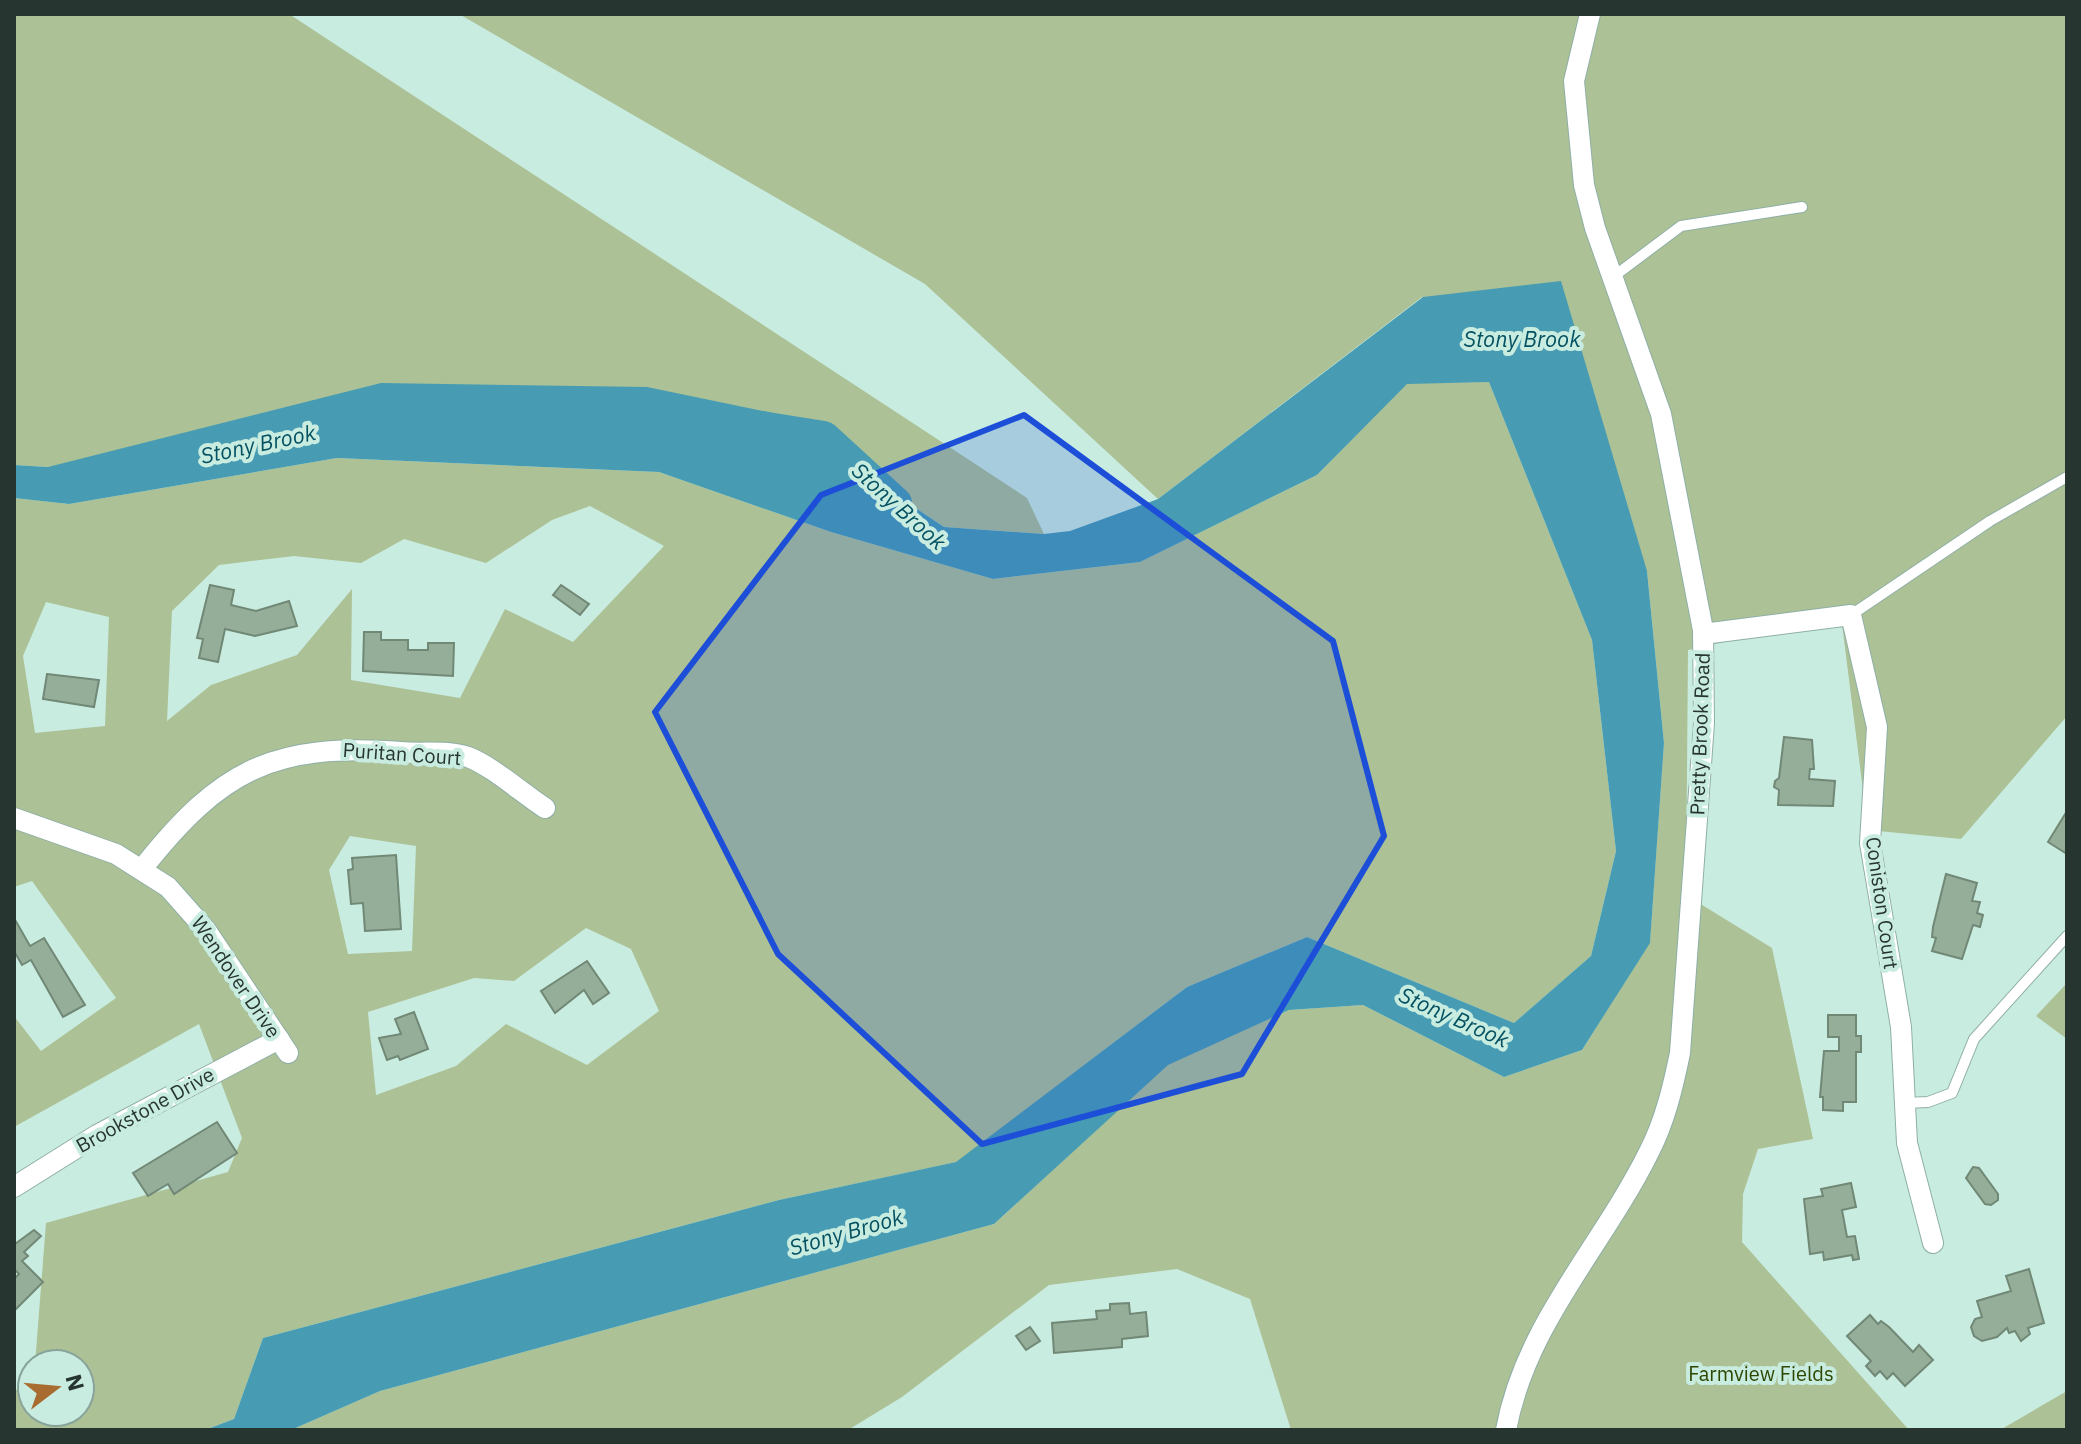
<svg xmlns="http://www.w3.org/2000/svg" width="2081" height="1444" font-family="'IBM Plex Sans',sans-serif">
<style>
.green{fill:#acc196;fill-rule:evenodd}
.water{fill:#479cb3}
.lines{fill:none;stroke-linecap:round;stroke-linejoin:round}
.river{stroke:#479cb3;stroke-width:32}
.building{fill:#95ae9a;stroke:#708875;stroke-width:2}
.lane-casing{stroke:#8fafa5;stroke-width:12}
.street-casing{stroke:#8fafa5;stroke-width:22}
.lane{stroke:#fff;stroke-width:10}
.street{stroke:#fff;stroke-width:20}
.marked{fill:#1d4ed8;fill-opacity:0.2;stroke:#1d4ed8;stroke-width:6;stroke-linejoin:round}
.labels{text-anchor:middle;stroke-width:8;stroke-linejoin:round;paint-order:stroke}
.street-label{font-size:20px;fill:#273530;stroke:#c9ece0}
.park-label{font-size:20px;fill:#2d4600;stroke:#c9ece0}
.water-label{font-size:22px;font-style:italic;fill:#045162;stroke:#c9ece0}
</style>
<rect width="100%" height="100%" fill="#c9ece0"/>
<g class="green">
<path d="M14 14H289L1027 498 1044 534 944 527 773 413 48 467 14 465Z"/>
<path d="M459 14H2067V716L1961 839 1868 830 1841 616 1688 650 1686 895 1772 948 1813 1139 1758 1149 1743 1194 1742 1242 1909 1430H1291L1250 1299 1177 1269 1049 1285 902 1397 848 1430H291L380 1391 994 1224 1168 1064 1289 1010 1363 1005 1504 1077 1582 1050 1650 942 1664 743 1647 571 1422 297 1158 499 925 284Z"/>
<path d="M1489 382 1592 640 1616 851 1591 956 1514 1023 1307 937 1187 987 957 1162 779 1200 263 1338 234 1419 205 1430H14V1392L32 1377V1412H80V1364H35L46 1223 228 1172 242 1138 199 1024 14 1127V1016L41 1051 116 998 32 881 14 887V498L69 504 337 458 659 472 831 532 993 579 1140 562 1317 475 1407 383ZM590 506 664 546 573 642 505 609 460 698 351 680 352 589 297 655 211 685 167 721 172 611 219 565 294 556 361 563 404 539 486 563 552 520ZM46 602 109 617 105 726 35 733 23 656ZM350 836 416 846 412 951 348 954 329 870ZM586 928 631 949 659 1011 587 1065 506 1024 456 1066 376 1095 368 1012 474 978 514 981Z"/>
<path d="M2067 983V1039L2036 1016Z"/>
<path d="M2067 1391V1430H2000Z"/>
</g>
<path class="water" d="M1561 281 1647 571 1664 743 1650 943 1582 1050 1504 1077 1363 1005 1289 1010 1168 1065 994 1224 380 1391 291 1430H205L234 1419 263 1338 779 1200 956 1162 1187 987 1307 937 1514 1023 1591 956 1616 851 1592 640 1489 382 1407 384 1317 475 1140 562 993 579 831 532 659 472 337 458 69 504 14 498V465L48 467 381 383 647 387 773 413 944 527 1044 534 1070 531 1158 499 1423 297Z"/>
<g class="lines">
<path class="river" d="M761 427 824 437 896 503"/>
</g>
<g class="building">
<path d="M210 585 234 590 231 605 256 611 289 601 297 626 255 636 225 629 218 662 199 658 203 639 197 638Z"/>
<path d="M561 585 589 604 580 615 553 595Z"/>
<path d="M364 632H381V640H408V650H428V643H454L453 676 363 671Z"/>
<path d="M47 674 99 680 94 707 43 699Z"/>
<path d="M1784 737 1812 740 1814 769H1810L1809 779 1835 781 1833 806 1778 805 1779 790 1774 787 1775 781 1779 778Z"/>
<path d="M2067 811V854L2048 842Z"/>
<path d="M396 855 401 929 365 931 363 903 351 904 348 870 353 869 352 858Z"/>
<path d="M1946 874 1977 883 1972 901 1980 902 1977 913 1983 915 1980 927 1973 925 1962 959 1932 951 1936 938 1932 937 1933 927Z"/>
<path d="M14 918 30 946 44 938 85 1005 63 1017 31 960 22 965 14 951Z"/>
<path d="M587 961 609 993 593 1004 584 990 555 1013 541 991Z"/>
<path d="M414 1012 428 1049 400 1060 398 1056 387 1060 379 1038 401 1034 395 1019Z"/>
<path d="M1828 1015H1856V1036H1861V1052H1856V1102H1843V1111L1823 1110V1097H1820L1824 1051H1839V1037H1828Z"/>
<path d="M217 1122 237 1153 174 1194 168 1184 148 1196 133 1173Z"/>
<path d="M1973 1167 1979 1168 1998 1194V1200L1991 1205 1985 1204 1966 1178Z"/>
<path d="M1851 1183 1856 1207 1842 1210 1847 1237 1855 1236 1859 1259 1853 1260 1852 1255 1824 1260 1823 1252 1810 1254 1804 1199 1823 1196 1821 1189Z"/>
<path d="M34 1230 41 1236 24 1252 28 1256 22 1261 43 1282 14 1311V1279L19 1274 14 1269 15 1244Z"/>
<path d="M2029 1269 2044 1323 2028 1328 2030 1334 2021 1341 2015 1331 2009 1333 2007 1328 1997 1337 1982 1341 1974 1336 1971 1327 1975 1319 1982 1317 1977 1301 2011 1291 2006 1276Z"/>
<path d="M1129 1303 1130 1314 1146 1312 1148 1336 1122 1339V1347L1054 1353 1052 1323 1097 1319 1096 1311 1110 1310V1304Z"/>
<path d="M1870 1315 1878 1324 1881 1321 1889 1327 1913 1352 1919 1345 1933 1360 1905 1386 1893 1373 1887 1379 1880 1371 1875 1376 1866 1366 1871 1361 1847 1336Z"/>
<path d="M1030 1327 1040 1341 1026 1350 1016 1336Z"/>
</g>
<g class="lines">
<g class="lane-casing">
<g id="lane">
<path d="M1613 277 1681 226 1802 207"/>
<path d="M1851 615 1990 521 2067 477"/>
<path d="M1904 1103 1928 1102 1952 1093 1974 1039 2067 936"/>
</g>
</g>
<g class="street-casing">
<g id="street">
<path d="M1703 634 1851 615 1877 727 1870 843 1901 1027 1907 1143 1933 1243"/>
<path d="M14 818 116 854 168 887 206 930 288 1053"/>
<path d="M142 869C221 769 273 743 401 752 421 754 449 750 468 757 492 766 523 794 545 808"/>
<path d="M14 1187 97 1135 279 1039"/>
<path d="M1506 1430C1526 1323 1602 1247 1649 1152 1665 1121 1673 1087 1680 1053L1704 723 1703 630 1661 414 1595 228 1584 185 1574 81 1590 14"/>
</g>
</g>
<use href="#lane" class="lane"/>
<use href="#street" class="street"/>
</g>
<path class="marked" d="M1024 415 1333 641 1384 836 1242 1074 982 1144 778 954 655 712 821 495Z"/>
<g class="labels">
<g class="street-label">
<text transform="translate(1700 734) rotate(-88)" y="7">Pretty Brook Road</text>
<text transform="translate(402 754) rotate(4)" y="7">Puritan Court</text>
<text transform="translate(1882 903) rotate(82)" y="7">Coniston Court</text>
<text transform="translate(236 977) rotate(56)" y="7">Wendover Drive</text>
<text transform="translate(145 1110) rotate(-29)" y="7">Brookstone Drive</text>
</g>
<g class="park-label">
<text x="1761" y="1381">Farmview Fields</text>
</g>
<g class="water-label">
<text x="1522" y="347">Stony Brook</text>
<text transform="translate(258 444) rotate(-12)" y="8">Stony Brook</text>
<text transform="translate(899 506) rotate(42)" y="8">Stony Brook</text>
<text transform="translate(1454 1017) rotate(24)" y="8">Stony Brook</text>
<text transform="translate(846 1232) rotate(-16)" y="8">Stony Brook</text>
</g>
</g>
<rect width="2081" height="1444" fill="none" stroke="#273530" stroke-width="32"/>
<g transform="translate(56 1388) rotate(74)"><circle r="38" fill="#c9ece0" stroke="#88a39a" stroke-width="2"/>
<path d="M0-6L14 30L0 20L-14 30Z" fill="#a86b30"/>
<text y="-12" font-size="22" font-weight="bold" text-anchor="middle" fill="#273530">N</text>
</g>
</svg>
